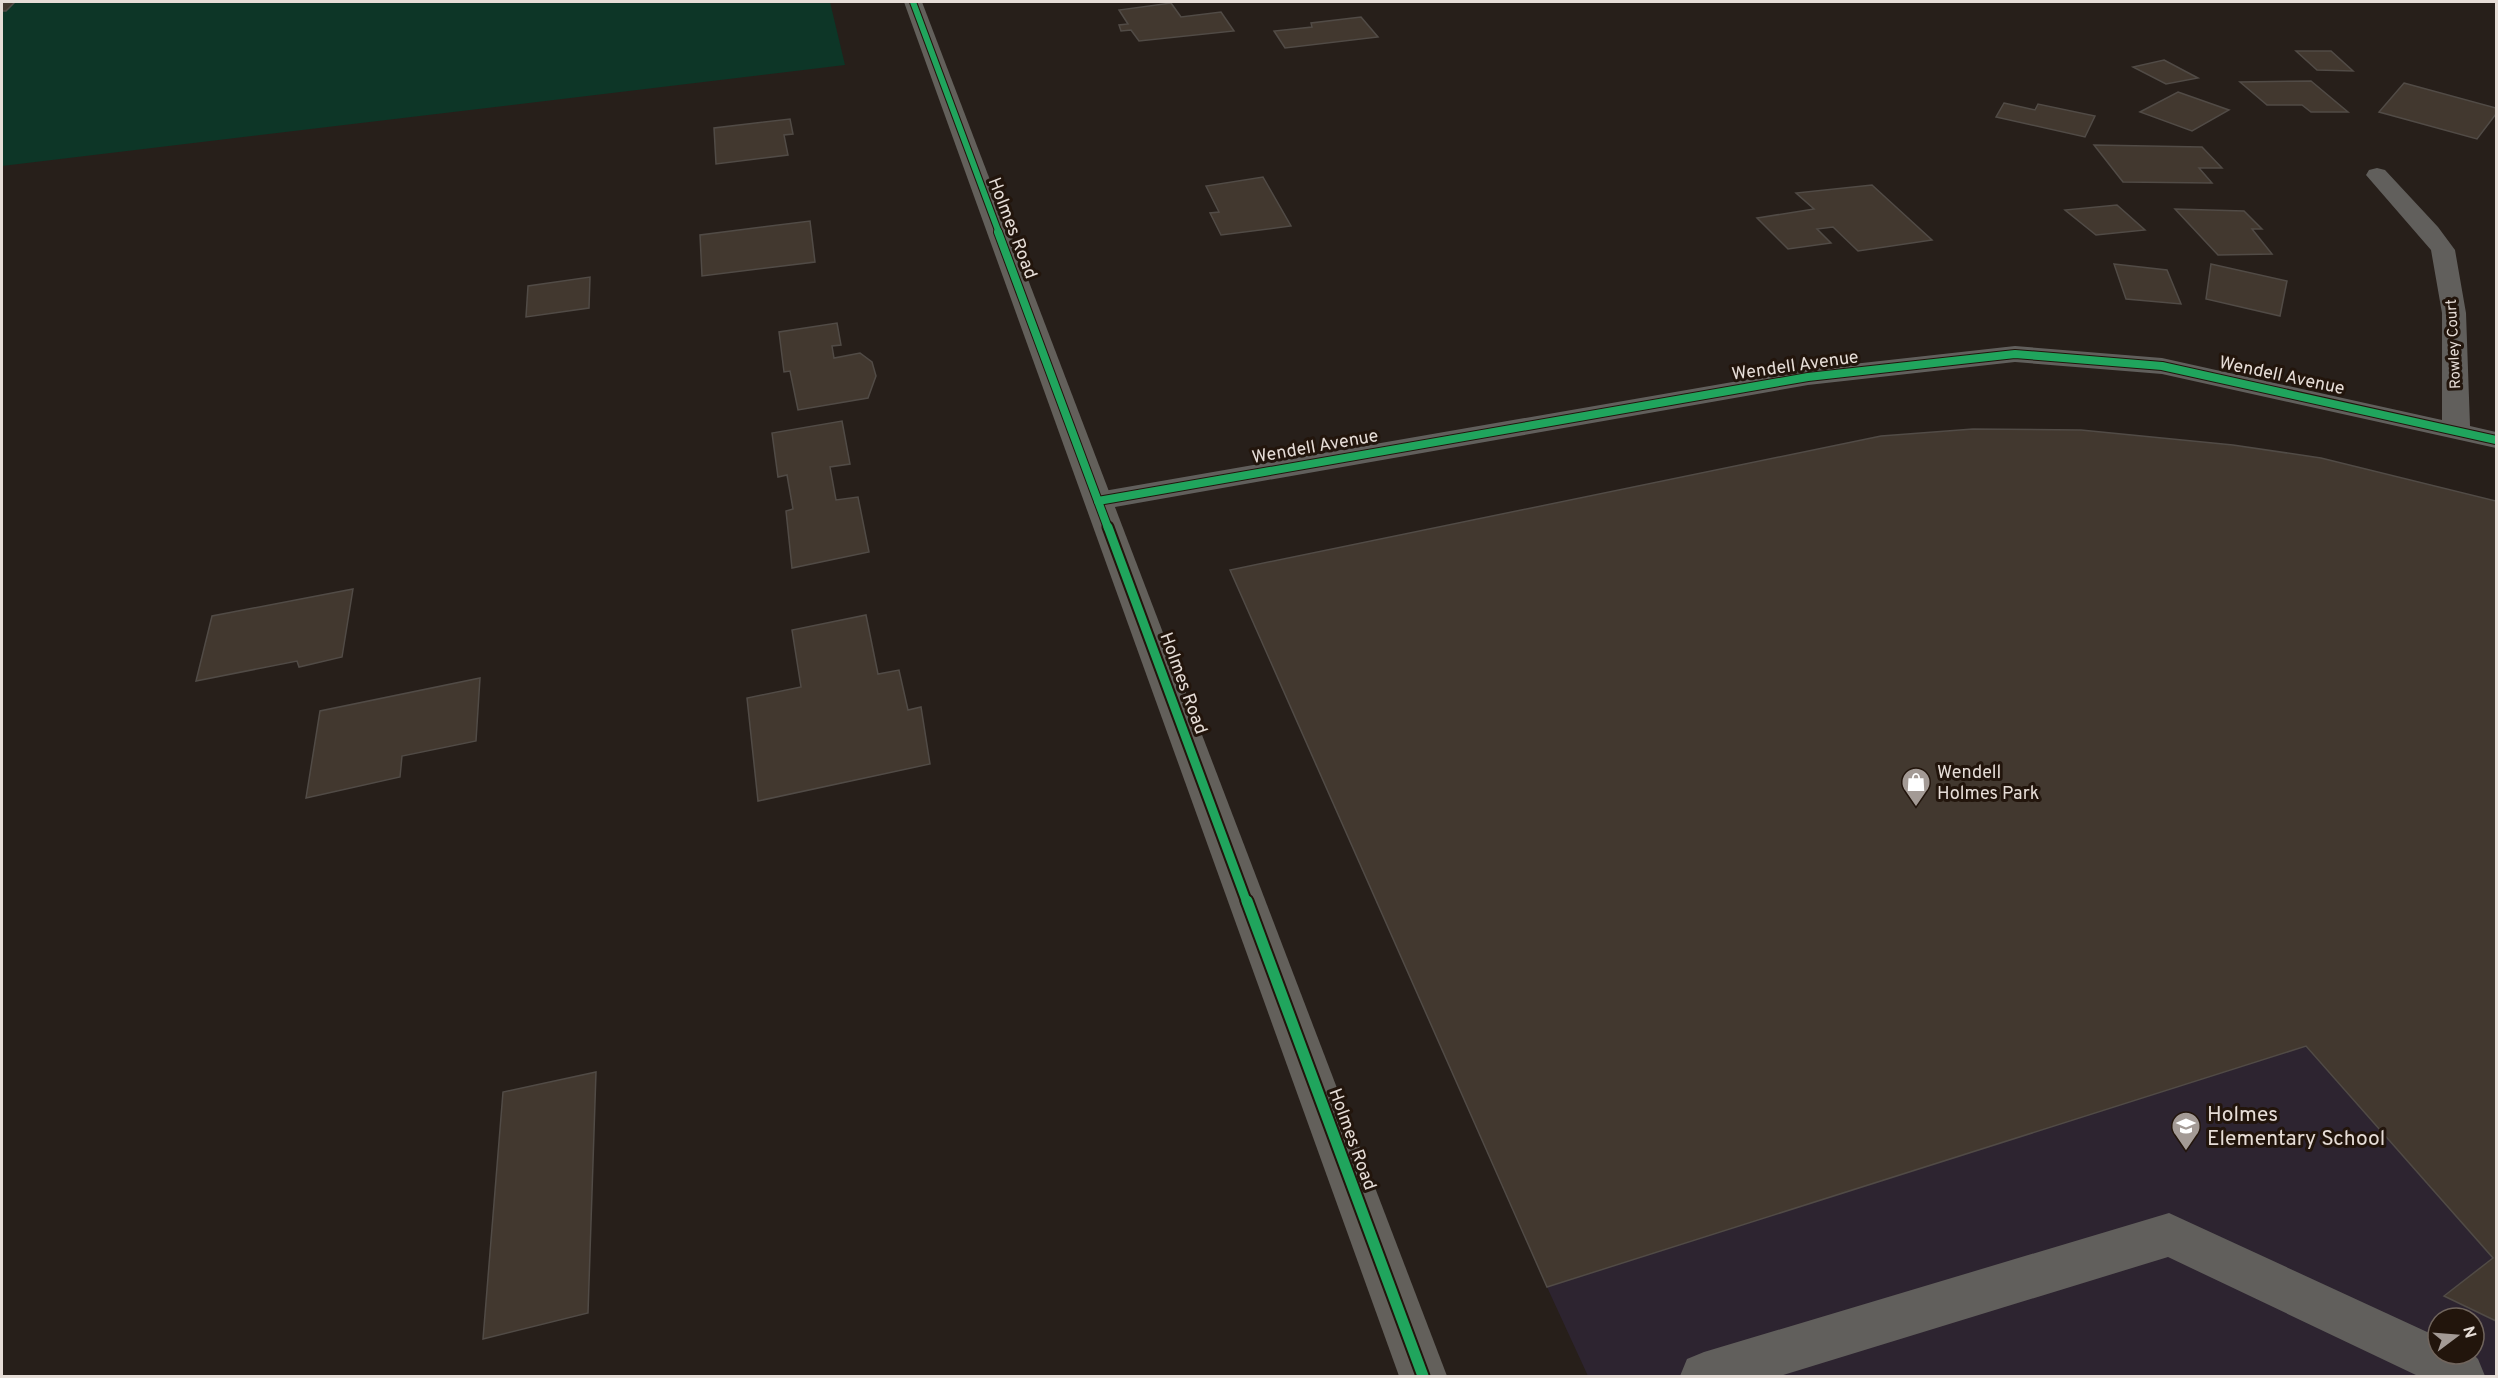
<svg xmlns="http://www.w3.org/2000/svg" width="2498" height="1378" font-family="Overpass,sans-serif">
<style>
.education{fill:#2d2430;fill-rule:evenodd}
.green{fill:#0d3627}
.building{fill:#42382f;stroke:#514b46;stroke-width:1.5}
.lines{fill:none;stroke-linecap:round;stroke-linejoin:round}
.minor{fill:#615f5c;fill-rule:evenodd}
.major{fill:#63605b;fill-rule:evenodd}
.cycleway-far3-casing{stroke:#22150c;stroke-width:8}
.cycleway-far2-casing{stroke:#22150c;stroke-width:10}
.cycleway-far1-casing{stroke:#22150c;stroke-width:13}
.cycleway-casing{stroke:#22150c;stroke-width:15}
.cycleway-far3{stroke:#20a55d;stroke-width:6}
.cycleway-far2{stroke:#20a55d;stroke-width:8}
.cycleway-far1{stroke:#20a55d;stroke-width:9}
.cycleway{stroke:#20a55d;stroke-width:11}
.labels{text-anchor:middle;stroke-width:6;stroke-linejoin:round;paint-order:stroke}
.far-street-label{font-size:15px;fill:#e6ddd7;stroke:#22150c}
.street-label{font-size:18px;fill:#e6ddd7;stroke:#22150c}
.poi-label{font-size:18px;fill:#e6ddd7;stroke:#22150c;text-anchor:start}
.near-poi-label{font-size:21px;fill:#e6ddd7;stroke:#22150c;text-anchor:start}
</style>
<rect width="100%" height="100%" fill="#271f1a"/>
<path class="education" d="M2306 1046 2493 1258 2445 1296 2496 1321V1376H1588L1547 1287ZM2438 1318H2474V1354H2438Z"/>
<path class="green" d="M2 2H830L845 65 2 166Z"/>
<g class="building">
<path d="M2 2H15L6 11H2Z"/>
<path d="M1171 3 1181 17 1221 12 1234 31 1139 41 1131 30 1121 31 1119 25 1128 24 1119 10Z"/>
<path d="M1361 17 1378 37 1285 48 1274 31 1312 27 1311 23Z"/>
<path d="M2296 51H2331L2353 71 2317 70Z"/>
<path d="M2164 60 2198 78 2166 84 2133 67Z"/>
<path d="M2311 81 2348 112H2311L2302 105H2267L2240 82Z"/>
<path d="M2404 83 2496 108V114L2477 139 2379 112Z"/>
<path d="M2178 92 2229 110 2192 131 2140 112Z"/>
<path d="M2004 103 2035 110 2038 104 2095 116 2085 137 1996 117Z"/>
<path d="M790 119 793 134 784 135 788 155 716 164 714 128Z"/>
<path d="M2094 145 2202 147 2222 168H2199L2212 183 2123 182Z"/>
<path d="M1263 177 1291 226 1221 235 1210 213 1219 212 1206 186Z"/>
<path d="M1872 185 1932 240 1858 251 1833 227 1817 229 1831 243 1788 249 1757 218 1814 209 1796 193Z"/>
<path d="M2117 205 2145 230 2096 235 2065 210Z"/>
<path d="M2175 209 2244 211 2262 229H2252L2272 254 2218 255Z"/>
<path d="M810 221 815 262 702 276 700 235Z"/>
<path d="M2114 264 2167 270 2181 304 2126 299Z"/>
<path d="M2211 264 2287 281 2280 316 2206 299Z"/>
<path d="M590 277 589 308 526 317 528 286Z"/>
<path d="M837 323 841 345 832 346 834 358 860 353 872 362 876 376 868 398 798 410 790 371 784 372 779 332Z"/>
<path d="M842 421 850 464 830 467 836 500 858 497 869 552 792 568 786 511 793 509 787 475 778 477 772 433Z"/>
<path d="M1973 429 2081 430 2233 445 2321 458 2496 501V1321L2444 1296 2493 1258 2306 1046 1547 1287 1230 570 1881 436Z"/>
<path d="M353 589 342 657 299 667 297 661 196 681 212 616Z"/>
<path d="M866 615 878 674 899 670 908 710 921 707 930 764 758 801 747 698 801 687 792 630Z"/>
<path d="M480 678 476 741 402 756 400 777 306 798 320 711Z"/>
<path d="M596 1072 588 1313 483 1339 503 1092Z"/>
</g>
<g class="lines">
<g class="minor">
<path d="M2377 168 2385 170 2438 227 2455 250 2466 313 2470 426 2496 432V448L2162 374 2015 362 1808 385 1098 510 1088 507 1084 501 1088 495 1098 492 1808 369 2015 346 2162 358 2442 420V313L2431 250 2366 175 2369 170Z"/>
<path d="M2169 1213 2438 1337V1354H2473L2478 1359 2485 1376H2418L2168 1257 1780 1376H1680L1687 1359 1704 1352Z"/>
</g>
<path class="major" d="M904 2H922L1447 1376H1399Z"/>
<g class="cycleway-far3-casing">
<path id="cycleway-far3" d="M913 2 999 233"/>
</g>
<g class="cycleway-far2-casing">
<g id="cycleway-far2">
<path d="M998 232 1108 528"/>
<path d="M1098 501 1808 377 2015 354 2162 366 2496 440"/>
</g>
</g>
<g class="cycleway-far1-casing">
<path id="cycleway-far1" d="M1108 527 1247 903"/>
</g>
<g class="cycleway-casing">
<path id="cycleway" d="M1247 901 1423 1376"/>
</g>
<use href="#cycleway-far3" class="cycleway-far3"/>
<use href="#cycleway-far2" class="cycleway-far2"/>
<use href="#cycleway-far1" class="cycleway-far1"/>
<use href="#cycleway" class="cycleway"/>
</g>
<defs>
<g id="shop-pin" transform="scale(1.5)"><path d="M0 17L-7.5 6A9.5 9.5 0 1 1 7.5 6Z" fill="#a39a95" stroke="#22150c"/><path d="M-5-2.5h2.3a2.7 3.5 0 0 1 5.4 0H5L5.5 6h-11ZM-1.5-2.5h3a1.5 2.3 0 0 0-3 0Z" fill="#fff"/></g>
<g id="school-pin" transform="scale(1.5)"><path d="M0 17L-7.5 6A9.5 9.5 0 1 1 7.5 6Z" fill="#a39a95" stroke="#22150c"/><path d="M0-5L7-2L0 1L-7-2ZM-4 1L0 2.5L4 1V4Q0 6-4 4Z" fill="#fff"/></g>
</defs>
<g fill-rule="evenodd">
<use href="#shop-pin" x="1916" y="782"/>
<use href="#school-pin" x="2186" y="1126"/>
</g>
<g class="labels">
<g class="far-street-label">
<text transform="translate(2453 344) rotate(-93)" y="5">Rowley Court</text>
</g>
<g class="street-label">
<text transform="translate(1013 228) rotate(69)" y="6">Holmes Road</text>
<text transform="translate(1795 365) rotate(-8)" y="6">Wendell Avenue</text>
<text transform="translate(2282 375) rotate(12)" y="6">Wendell Avenue</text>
<text transform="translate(1315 446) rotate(-10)" y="6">Wendell Avenue</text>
<text transform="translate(1184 683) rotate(70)" y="6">Holmes Road</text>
<text transform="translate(1353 1139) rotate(70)" y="6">Holmes Road</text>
</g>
<g class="poi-label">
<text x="1937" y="778">Wendell<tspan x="1937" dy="21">Holmes Park</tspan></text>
</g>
<g class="near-poi-label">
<text x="2207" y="1121">Holmes<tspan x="2207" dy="24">Elementary School</tspan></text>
</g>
</g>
<rect width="2498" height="1378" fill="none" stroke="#e6ddd7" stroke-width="6"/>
<g transform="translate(2456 1336) rotate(74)"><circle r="28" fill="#22150c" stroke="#70655d" stroke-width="1.5"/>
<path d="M0-4.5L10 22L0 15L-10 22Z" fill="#a39a95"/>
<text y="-9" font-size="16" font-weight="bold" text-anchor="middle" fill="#e6ddd7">N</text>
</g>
</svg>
